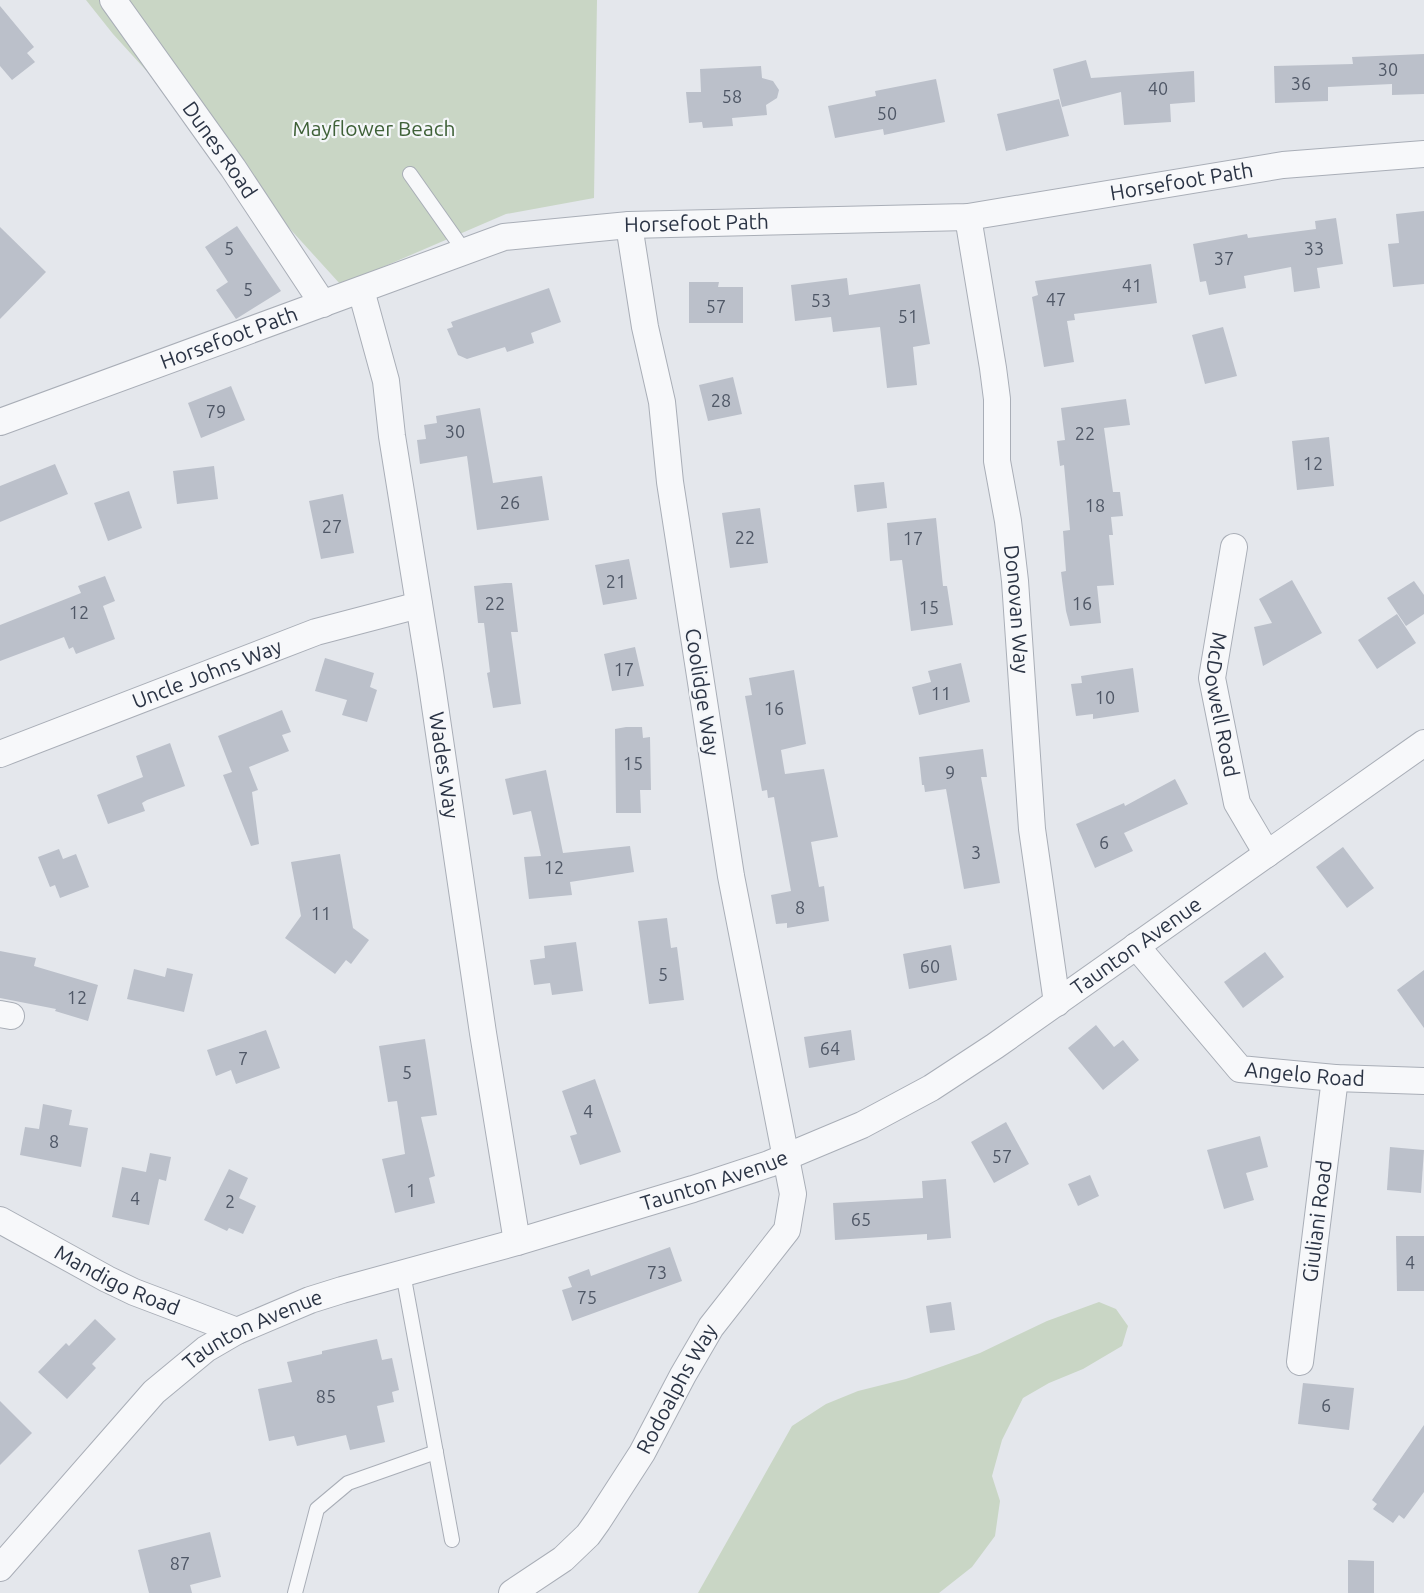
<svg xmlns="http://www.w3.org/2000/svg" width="1424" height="1593" font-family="Ubuntu,sans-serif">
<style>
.green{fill:#c9d6c5}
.building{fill:#bbc0ca}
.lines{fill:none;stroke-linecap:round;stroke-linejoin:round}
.service-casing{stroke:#a9aeb7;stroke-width:16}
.minor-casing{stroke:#a9aeb7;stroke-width:28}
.service{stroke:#f7f8fa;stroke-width:14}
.minor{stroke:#f7f8fa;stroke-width:26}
.labels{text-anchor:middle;stroke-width:4.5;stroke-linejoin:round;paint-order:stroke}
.number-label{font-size:18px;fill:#4f5766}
.park-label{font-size:21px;fill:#3f6138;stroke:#f4f6f9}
.street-label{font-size:21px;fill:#2b3445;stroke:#f4f6f9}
</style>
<rect width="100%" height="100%" fill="#e4e7ec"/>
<g class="green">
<path d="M86 0H597L594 198 506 214 341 285 113 34Z"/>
<path d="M1099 1302 1116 1309 1128 1326 1122 1346 1083 1369 1049 1383 1023 1398 1002 1440 992 1476 1000 1501 995 1536 972 1567 939 1593H698L792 1426 826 1404 858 1391 906 1379 980 1353 1047 1321Z"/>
</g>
<g class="building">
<path d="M0 6 34 47 27 53 35 62 12 80 0 66Z"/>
<path d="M1424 54V94L1392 95V84L1328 87V101L1275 103 1274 66 1353 64 1352 57Z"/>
<path d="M1086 60 1091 78 1194 71 1195 102 1170 104 1171 122 1124 125 1121 92 1062 107 1053 69Z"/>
<path d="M761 66 762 78 773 81 779 90 777 98 766 105 767 115 732 118 733 126 703 128 702 122 689 123 686 92H701L700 69Z"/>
<path d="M936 79 945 122 884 135 883 129 835 138 828 106 876 96 875 91Z"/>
<path d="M1059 99 1069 136 1006 151 997 114Z"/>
<path d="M1424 211V284L1393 287 1388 244 1399 243 1396 214Z"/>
<path d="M1336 218 1343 264 1317 268 1320 288 1294 292 1291 267 1244 276 1246 288 1209 295 1206 281 1200 282 1193 244 1247 234 1248 238 1316 229 1315 221Z"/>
<path d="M237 226 281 291 236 319 216 290 228 282 205 247Z"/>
<path d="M0 227 46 272 0 319Z"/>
<path d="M1151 264 1157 303 1074 314 1075 320 1067 321 1074 362 1044 367 1032 297 1038 295 1035 281Z"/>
<path d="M847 278 849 295 920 284 930 344 913 347 917 385 887 388 880 327 833 332 831 317 795 321 791 285Z"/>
<path d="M689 282H719L718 287H743V323H689Z"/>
<path d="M549 288 561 322 531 333 534 343 507 352 505 347 467 359 458 355 447 329 453 327 451 322Z"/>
<path d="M1223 327 1237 376 1205 384 1192 335Z"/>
<path d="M733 377 742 414 708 421 699 385Z"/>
<path d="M231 386 245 420 201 438 188 403Z"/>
<path d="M1126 399 1130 425 1104 428 1113 492H1120L1123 516 1111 517 1113 535H1109L1114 585 1097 586 1101 623 1070 626 1066 611 1061 572 1066 571 1063 531 1070 530 1064 465 1060 466 1057 441 1065 440 1061 408Z"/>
<path d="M480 408 493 483 542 476 549 520 477 530 467 456 420 464 417 440 426 439 424 425 437 423 436 416Z"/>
<path d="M1329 437 1334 486 1297 490 1292 441Z"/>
<path d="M55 464 68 494 0 522V486Z"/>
<path d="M214 466 218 499 177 504 173 471Z"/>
<path d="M884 482 887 508 857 512 854 485Z"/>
<path d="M129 491 142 528 108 541 94 503Z"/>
<path d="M343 494 354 553 321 559 309 501Z"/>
<path d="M760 508 768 563 730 568 722 513Z"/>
<path d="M936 518 943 586H947L953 625 911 631 902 560 890 561 887 523Z"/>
<path d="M629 559 637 599 603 605 595 565Z"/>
<path d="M105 576 115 601 103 606 115 639 76 654 73 647 69 649 64 637 0 661V625L81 593 78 586Z"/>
<path d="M1292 580 1322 633 1263 666 1254 627 1272 623 1259 599Z"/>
<path d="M1414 581 1424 595V614L1406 626 1387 598Z"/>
<path d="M505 583H512L518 632H511L521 704 493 708 487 673 490 672 484 623H478L474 586Z"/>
<path d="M1397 614 1416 643 1377 669 1358 640Z"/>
<path d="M635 647 644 686 612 691 604 654Z"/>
<path d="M325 658 374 673 370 687 377 690 367 722 342 715 347 700 315 691Z"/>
<path d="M961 663 970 702 919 715 912 687 931 682 928 671Z"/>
<path d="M1133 668 1139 712 1093 719V714L1076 716 1071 684 1082 683 1081 676Z"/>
<path d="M794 670 806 744 781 750 785 774 824 769 838 837 811 842 819 887 824 886 829 921 787 928V923L776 924 771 895 791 891 774 797 768 798 767 790 762 791 745 696 752 695 749 678Z"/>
<path d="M282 710 291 732 282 735 289 751 249 767 258 790 252 792 259 844 251 846 223 775 232 772 218 736Z"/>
<path d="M626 727H642L643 738 650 737 651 790H640L641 813H616L615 729Z"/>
<path d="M170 743 185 786 147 800 142 803 145 811 108 824 97 795 143 777 136 756Z"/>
<path d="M983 749 987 777H981L1000 883 964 889 946 789 925 792 924 785H922L919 757Z"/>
<path d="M546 770 563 853 630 846 634 872 570 882 572 895 529 899 524 857 541 856 531 811 513 815 505 779Z"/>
<path d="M1175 779 1188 804 1124 833 1133 851 1095 868 1076 824 1124 803 1125 806Z"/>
<path d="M1343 847 1374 888 1347 908 1316 867Z"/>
<path d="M59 849 63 859 76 854 89 887 60 898 55 885 50 887 38 857Z"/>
<path d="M340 854 353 928 369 940 351 964 346 960 335 974 285 938 301 916 291 862Z"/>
<path d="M667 918 671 948 677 947 684 1000 649 1004 638 921Z"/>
<path d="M576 942 583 991 552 995 550 983 534 985 530 960 545 958 544 946Z"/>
<path d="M951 945 957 980 909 989 903 954Z"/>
<path d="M0 951 36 958 34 966 98 985 88 1021 55 1011 56 1009 0 998Z"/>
<path d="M1265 952 1284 977 1243 1008 1224 982Z"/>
<path d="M167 968 193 974 184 1012 127 999 134 969 165 977Z"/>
<path d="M1424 970V1028L1397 990Z"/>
<path d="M1096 1025 1114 1047 1123 1040 1139 1060 1103 1090 1068 1048Z"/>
<path d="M266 1030 280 1068 236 1084 231 1070 216 1076 207 1050Z"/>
<path d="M851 1030 855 1060 809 1068 804 1037Z"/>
<path d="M425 1039 437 1115 421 1117 435 1176 429 1178 435 1203 395 1213 382 1159 405 1154 397 1101 388 1102 379 1046Z"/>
<path d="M595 1079 621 1152 580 1165 570 1136 577 1134 562 1091Z"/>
<path d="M43 1104 72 1110 69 1125 88 1128 81 1167 20 1155 25 1127 39 1129Z"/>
<path d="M1006 1122 1029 1164 994 1183 971 1142Z"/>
<path d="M1260 1136 1268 1167 1246 1173 1254 1200 1224 1209 1207 1150Z"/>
<path d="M1390 1147 1424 1150 1421 1193 1387 1190Z"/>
<path d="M150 1153 171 1157 166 1181 159 1179 149 1225 112 1217 122 1167 146 1172Z"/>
<path d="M229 1169 248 1178 239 1198 256 1206 243 1234 229 1228 227 1231 204 1220Z"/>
<path d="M1090 1175 1099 1196 1078 1206 1068 1184Z"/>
<path d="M946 1179 951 1238 927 1240V1234L835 1240 833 1203 923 1198 922 1181Z"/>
<path d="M1396 1236H1424V1291H1397Z"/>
<path d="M670 1247 682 1281 572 1321 562 1290 572 1287 568 1277 589 1269 591 1276Z"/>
<path d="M951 1302 955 1330 930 1333 926 1306Z"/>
<path d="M95 1319 116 1339 92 1364 96 1368 67 1399 38 1372 66 1343 69 1346Z"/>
<path d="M377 1339 382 1360 392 1358 399 1390 392 1392 394 1402 377 1406 385 1442 350 1450 346 1435 297 1446 294 1436 269 1441 258 1389 292 1382 287 1362 322 1354V1351Z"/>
<path d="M1303 1383 1354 1388 1349 1430 1298 1424Z"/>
<path d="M0 1401 32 1433 0 1465Z"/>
<path d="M1424 1425V1492L1404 1519 1399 1515 1393 1523 1373 1509 1377 1504 1372 1500Z"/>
<path d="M210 1532 221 1577 190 1585 192 1593H149L138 1550Z"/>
<path d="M1348 1560 1374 1561V1593H1348Z"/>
</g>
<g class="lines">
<g class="service-casing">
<g id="service">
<path d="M410 174 465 252"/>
<path d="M403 1273 452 1540"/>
<path d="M295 1593 317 1509 348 1483 436 1452"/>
</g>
</g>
<g class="minor-casing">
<g id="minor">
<path id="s1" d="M113 0 233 168 323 304"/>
<path id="s2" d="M968 217 993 368 997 399V461L1008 521 1015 581 1032 829 1057 1003"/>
<path id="s3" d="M361 290 386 381 392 436 430 672 483 1033 517 1242"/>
<path id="s4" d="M0 422 504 237 629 225 968 217 1283 165 1424 154"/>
<path id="s5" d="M1234 547 1212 678 1237 803 1267 854"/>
<path id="s6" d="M0 754 316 632 419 605"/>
<path id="s7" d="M1136 946 1240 1069 1335 1078 1424 1081"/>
<path d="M0 1014 11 1016"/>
<path id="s8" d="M0 1220 107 1279 134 1292 237 1331"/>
<path id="s9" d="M1300 1362 1335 1078"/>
<path id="s10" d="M0 1568 154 1392 206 1349 237 1331 310 1300 342 1290 517 1242 693 1189 769 1164 862 1125 931 1088 995 1046 1424 743"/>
<path id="s11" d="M512 1593 563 1559 588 1535 598 1521 642 1453 683 1375 711 1327 787 1230 793 1194 731 876 670 482 662 402 645 327 629 225"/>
</g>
</g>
<use href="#service" class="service"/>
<use href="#minor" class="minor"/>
</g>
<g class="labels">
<g class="number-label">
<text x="1388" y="76">30</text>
<text x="1301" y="90">36</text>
<text x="1158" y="95">40</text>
<text x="732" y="103">58</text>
<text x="887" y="120">50</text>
<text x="229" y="255">5</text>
<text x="1314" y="255">33</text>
<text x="1224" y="265">37</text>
<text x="1132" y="292">41</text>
<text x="248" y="296">5</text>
<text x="1056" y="306">47</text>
<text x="821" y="307">53</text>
<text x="716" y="313">57</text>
<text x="908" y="323">51</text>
<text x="721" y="407">28</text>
<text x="216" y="418">79</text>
<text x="455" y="438">30</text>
<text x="1085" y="440">22</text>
<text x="1313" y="470">12</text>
<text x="510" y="509">26</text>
<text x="1095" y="512">18</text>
<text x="332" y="533">27</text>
<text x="745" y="544">22</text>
<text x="913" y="545">17</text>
<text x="616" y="588">21</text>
<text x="495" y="610">22</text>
<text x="1082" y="610">16</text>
<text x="929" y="614">15</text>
<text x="79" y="619">12</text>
<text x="624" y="676">17</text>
<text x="941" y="700">11</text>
<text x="1105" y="704">10</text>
<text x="774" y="715">16</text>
<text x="633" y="770">15</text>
<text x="950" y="779">9</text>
<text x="1104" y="849">6</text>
<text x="976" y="859">3</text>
<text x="554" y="874">12</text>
<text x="800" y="914">8</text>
<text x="321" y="920">11</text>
<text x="930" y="973">60</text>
<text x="663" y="981">5</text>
<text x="77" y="1004">12</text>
<text x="830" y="1055">64</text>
<text x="243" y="1065">7</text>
<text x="407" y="1079">5</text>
<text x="588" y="1118">4</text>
<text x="54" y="1148">8</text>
<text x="1002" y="1163">57</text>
<text x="411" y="1197">1</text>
<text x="135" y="1205">4</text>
<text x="230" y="1208">2</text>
<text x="861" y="1226">65</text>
<text x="1410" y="1269">4</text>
<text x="657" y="1279">73</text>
<text x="587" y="1304">75</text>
<text x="326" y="1403">85</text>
<text x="1326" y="1412">6</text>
<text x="180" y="1570">87</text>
</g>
<g class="park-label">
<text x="374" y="136">Mayflower Beach</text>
</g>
<g class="street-label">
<text dy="7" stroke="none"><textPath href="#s1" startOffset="184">Dunes Road</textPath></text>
<text dy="7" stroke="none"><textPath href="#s4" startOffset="1218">Horsefoot Path</textPath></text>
<text dy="7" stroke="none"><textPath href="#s4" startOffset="730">Horsefoot Path</textPath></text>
<text dy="7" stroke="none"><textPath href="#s4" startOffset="244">Horsefoot Path</textPath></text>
<text dy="7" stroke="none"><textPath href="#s2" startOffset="396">Donovan Way</textPath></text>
<text dy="7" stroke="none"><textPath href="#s6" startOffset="222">Uncle Johns Way</textPath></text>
<text transform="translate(702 692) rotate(81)" y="7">Coolidge Way</text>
<text dy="7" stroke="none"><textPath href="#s5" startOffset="160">McDowell Road</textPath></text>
<text dy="7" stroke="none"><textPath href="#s3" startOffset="483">Wades Way</textPath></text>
<text dy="7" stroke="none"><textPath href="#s10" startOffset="1324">Taunton Avenue</textPath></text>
<text dy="7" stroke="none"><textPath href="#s7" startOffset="226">Angelo Road</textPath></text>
<text dy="7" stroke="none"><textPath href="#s10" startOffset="838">Taunton Avenue</textPath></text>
<text dy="7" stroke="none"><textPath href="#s9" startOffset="142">Giuliani Road</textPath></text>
<text dy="7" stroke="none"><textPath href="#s8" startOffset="132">Mandigo Road</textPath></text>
<text dy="7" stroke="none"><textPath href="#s10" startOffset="352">Taunton Avenue</textPath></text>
<text dy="7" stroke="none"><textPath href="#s11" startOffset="267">Rodoalphs Way</textPath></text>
</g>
</g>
</svg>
